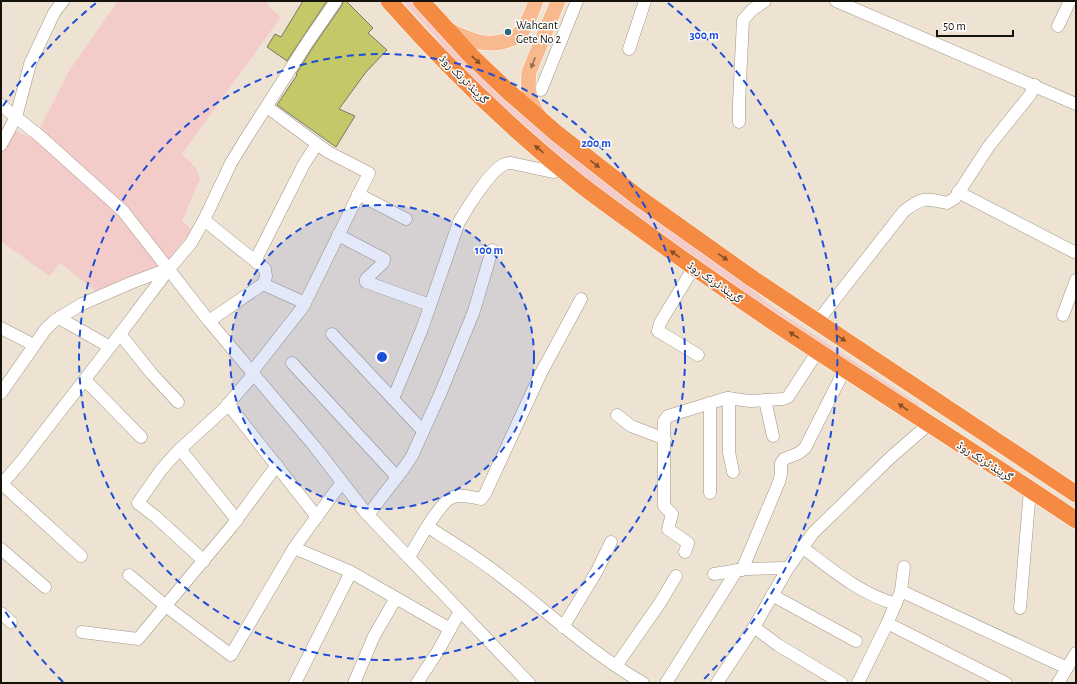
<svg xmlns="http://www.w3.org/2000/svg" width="1077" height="684" font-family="'Alegreya Sans','Noto Naskh Arabic',sans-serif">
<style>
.green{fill:#f3cbc8}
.building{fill:#c5c869;stroke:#767766}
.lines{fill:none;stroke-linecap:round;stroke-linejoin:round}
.minor-casing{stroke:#a09686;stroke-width:13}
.major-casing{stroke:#fff;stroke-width:16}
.highway-casing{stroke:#fff;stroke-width:18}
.minor{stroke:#fff;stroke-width:12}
.major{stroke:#f9b98e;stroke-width:15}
.highway{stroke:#f58a42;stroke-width:17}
.oneway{fill:#864e28}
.oneway2{fill:#936e54}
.ring{fill:none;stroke:#1d4ed8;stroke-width:2;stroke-dasharray:7 5}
.poi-dot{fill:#2b677f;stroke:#fff;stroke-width:1.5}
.labels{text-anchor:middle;stroke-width:3;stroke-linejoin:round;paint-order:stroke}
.poi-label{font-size:12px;fill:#16130d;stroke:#fff;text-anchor:start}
.street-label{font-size:12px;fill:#16130d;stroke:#fff}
.centre{fill:#1d4ed8;stroke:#fff;stroke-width:2}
.ring-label{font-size:12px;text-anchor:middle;font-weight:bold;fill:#1d4ed8;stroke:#fff;stroke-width:3;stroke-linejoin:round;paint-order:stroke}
</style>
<rect width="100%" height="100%" fill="#eee3d2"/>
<g class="green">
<path d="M118 1H267L269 7 281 17 182 154 196 168 200 179 182 221 192 230 165 264 97 292 60 263 49 276 1 241V154L13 129 29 137 39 130 69 71Z"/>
<path d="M403 1H414L426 15 753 288 765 301 790 319 920 405 915 410 755 304 578 176 468 77 438 40Z"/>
</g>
<g class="building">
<path d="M303 1H327L287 61 267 47 275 34 281 37Z"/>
<path d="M343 1H346L373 28 368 33 387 50 366 72 339 109 355 116 336 147 277 105 297 75 296 74 313 47 342 5Z"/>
</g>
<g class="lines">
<g class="minor-casing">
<g id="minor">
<path d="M836 1 1076 104"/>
<path d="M1058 26 1070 1"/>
<path d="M629 49 645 1"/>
<path d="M541 90 577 1"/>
<path d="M1 105 42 138 123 211 209 321 315 447 366 513 529 683"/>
<path d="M739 122V102L743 20 752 10 765 1"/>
<path d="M1 145 16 117 30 64 54 13 63 1"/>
<path d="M958 192 1076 253"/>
<path d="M358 194 406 219"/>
<path d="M204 220 265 269 266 277 263 284 305 303"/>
<path d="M338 235 384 259 383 263 366 279V282L430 305"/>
<path d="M255 261 304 164 317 144"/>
<path d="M694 267 660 323 658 331 698 355"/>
<path d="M1063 315 1076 280"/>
<path d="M59 318 110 347"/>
<path d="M209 321 263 284"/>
<path d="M817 322 904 211C923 197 924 198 947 203L955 198 989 146 1030 95 1035 85"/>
<path d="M1 328 34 345"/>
<path d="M120 334 152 374 178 402"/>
<path d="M332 334 423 431"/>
<path d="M292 363 397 477"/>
<path d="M251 373 303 307 369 173 328 152 267 107"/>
<path d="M85 380 141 437"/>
<path d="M1 393 45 330 54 321 82 304 133 282 168 269"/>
<path d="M729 398V452L733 472"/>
<path d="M393 399 422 329 459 222C467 208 491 169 505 164 505 163 510 163 511 163L553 172 563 169"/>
<path d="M765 400 773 436"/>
<path d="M710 403V493"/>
<path d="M228 404 317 517"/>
<path d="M617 415 631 426 665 439"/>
<path d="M180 449 237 520"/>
<path d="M2 484 81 556"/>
<path d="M1 485 20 463 120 334 169 269 191 243 204 220 231 163 245 140 307 43 336 1"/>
<path d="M368 515 404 468 412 456 441 392 474 311 492 250"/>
<path d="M428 527C450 541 473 555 494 571 544 608 589 652 643 683"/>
<path d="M802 547C831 569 860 594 896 604"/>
<path d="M294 548 349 571 450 629"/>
<path d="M1 549 45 587"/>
<path d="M685 552 688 543 668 529 672 514 664 506V421L668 416 727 398 750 401 783 399 788 397 818 351"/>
<path d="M409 557C417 544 440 501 453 497 462 494 471 497 481 499L485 494 541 373 581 299"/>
<path d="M204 561 156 517 138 503 161 470 178 451 224 409 253 375"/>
<path d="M742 570 779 482 781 474V463L784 459 799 453 805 448 845 369"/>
<path d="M714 574 745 569 788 568"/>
<path d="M129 575 167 607 231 655 294 548 342 482"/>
<path d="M901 591 1067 668"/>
<path d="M772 595 856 641"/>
<path d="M1020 608 1030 490"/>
<path d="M1 613 11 622"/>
<path d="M891 625 1006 683"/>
<path d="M563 627 597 571 611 542"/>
<path d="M754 627 778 645 841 683"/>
<path d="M82 632 138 639 232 526 277 465"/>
<path d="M616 666 660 603 676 576"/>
<path d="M295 683 351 572"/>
<path d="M354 683 374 636 396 598"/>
<path d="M417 683 438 651 460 611"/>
<path d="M666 683 737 570"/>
<path d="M717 683 754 627 788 568 813 533 891 457 929 424"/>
<path d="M858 683 887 624 901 591 904 567"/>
<path d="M1058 683 1076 653"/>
</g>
</g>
<g class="major-casing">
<g id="major">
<path d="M446 29C467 38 483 48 505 41 510 39 516 38 519 34 528 26 531 12 536 1"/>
<path d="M539 116C529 100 527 91 529 72L558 1"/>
</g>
</g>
<g class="highway-casing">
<g id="highway">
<path d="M389 1C447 67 511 129 580 184 611 208 643 230 674 253 805 347 942 430 1076 520"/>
<path d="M421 1 471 56 510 93 556 133 639 198 753 279 1076 494"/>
</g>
</g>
<use href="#minor" class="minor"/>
<use href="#major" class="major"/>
<use href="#highway" class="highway"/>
</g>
<defs><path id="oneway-solid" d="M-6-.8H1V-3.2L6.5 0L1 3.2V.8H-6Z"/></defs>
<g class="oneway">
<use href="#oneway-solid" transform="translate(476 60) rotate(44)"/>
<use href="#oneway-solid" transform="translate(539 149) rotate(-140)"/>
<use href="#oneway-solid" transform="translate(595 164) rotate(38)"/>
<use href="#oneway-solid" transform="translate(675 254) rotate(-144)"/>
<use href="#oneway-solid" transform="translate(723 257) rotate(35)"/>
<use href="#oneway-solid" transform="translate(794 335) rotate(-147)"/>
<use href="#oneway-solid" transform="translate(841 338) rotate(34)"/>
<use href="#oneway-solid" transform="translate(903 407) rotate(-146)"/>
</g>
<use class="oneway2" href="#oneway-solid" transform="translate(533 63) rotate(111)"/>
<circle cx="382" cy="357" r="152" fill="#1d4ed8" fill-opacity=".12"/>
<g class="ring">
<circle cx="382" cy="357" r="152"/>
<circle cx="382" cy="357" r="303"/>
<path d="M63 682A455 455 0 0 1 3 608M3 106A455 455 0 0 1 96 3M668 3A455 455 0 0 1 701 682"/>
</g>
<circle class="poi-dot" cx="508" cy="32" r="4"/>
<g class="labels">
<g class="poi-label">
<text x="516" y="29">Wahcant<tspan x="516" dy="14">Gete No 2</tspan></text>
</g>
<g class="street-label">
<text transform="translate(464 79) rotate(45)" y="4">گرینڈ ٹرنک روڈ</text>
<text transform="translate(715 282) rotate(35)" y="4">گرینڈ ٹرنک روڈ</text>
<text transform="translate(985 461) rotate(33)" y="4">گرینڈ ٹرنک روڈ</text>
</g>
</g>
<circle cx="382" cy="357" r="6" class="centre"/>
<g class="ring-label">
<text x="704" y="39">300 m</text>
<text x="596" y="147">200 m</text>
<text x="489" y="254">100 m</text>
</g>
<rect width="1077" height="684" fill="none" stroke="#16130d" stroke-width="4"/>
<path d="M937 30v6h76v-6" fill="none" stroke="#16130d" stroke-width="2"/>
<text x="943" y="30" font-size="12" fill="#16130d" stroke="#ffffff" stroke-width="3" paint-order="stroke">50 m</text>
</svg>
